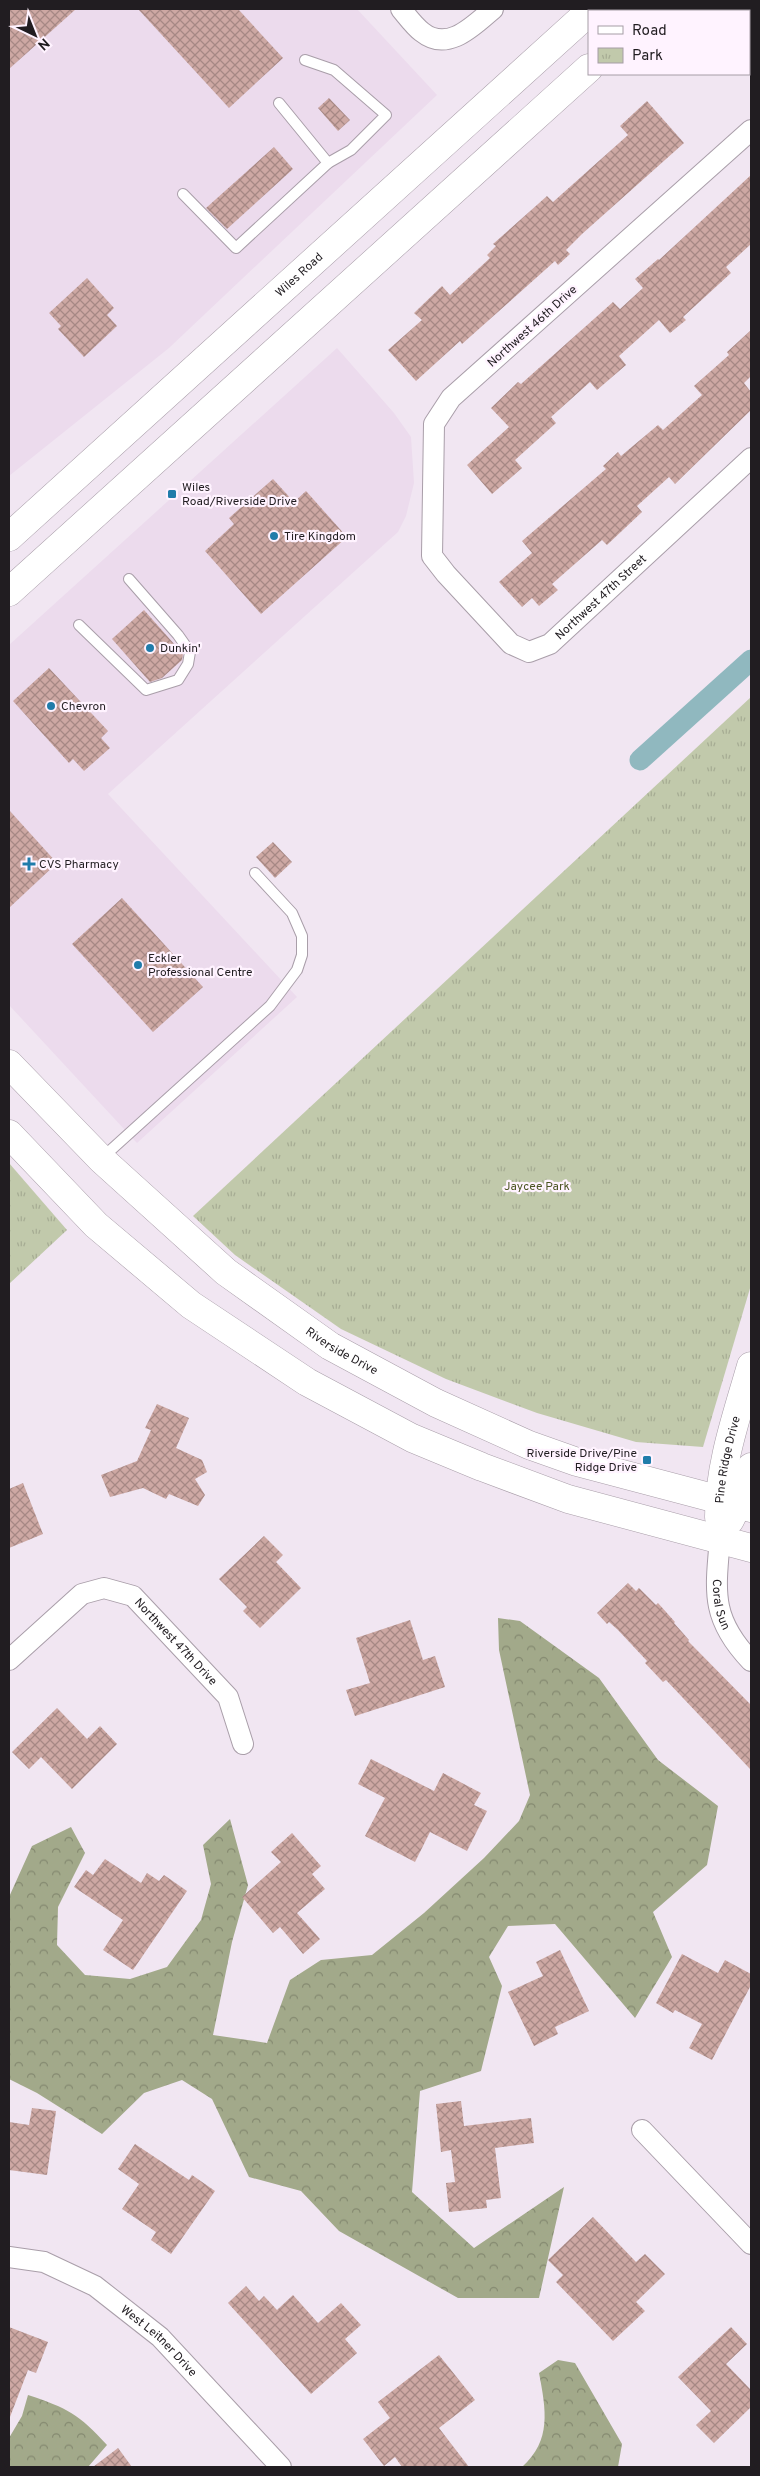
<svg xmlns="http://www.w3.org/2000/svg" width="760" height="2476" font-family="Overpass,sans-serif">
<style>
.built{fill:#ecdbed}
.forest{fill:url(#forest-crowns)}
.park{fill:url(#park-tufts)}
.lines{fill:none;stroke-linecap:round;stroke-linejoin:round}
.canal{stroke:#90b8bf;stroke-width:21}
.building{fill:url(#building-cross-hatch)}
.lane-casing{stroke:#a99ea9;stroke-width:12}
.street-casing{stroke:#a99ea9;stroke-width:22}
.secondary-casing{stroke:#a99ea9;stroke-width:29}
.lane{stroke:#fff;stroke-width:10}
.street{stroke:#fff;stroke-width:20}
.secondary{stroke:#fff;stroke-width:28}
.poi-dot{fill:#207caa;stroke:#fff3ff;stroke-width:2}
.labels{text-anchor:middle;stroke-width:4.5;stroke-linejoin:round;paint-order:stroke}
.street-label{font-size:12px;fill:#211d21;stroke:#fff3ff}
.poi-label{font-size:12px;fill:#211d21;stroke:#fff3ff;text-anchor:start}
.park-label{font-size:12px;fill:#4c5623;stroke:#fff3ff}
</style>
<defs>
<pattern id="forest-crowns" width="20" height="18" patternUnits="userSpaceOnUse" patternTransform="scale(1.25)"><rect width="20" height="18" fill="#a2a98a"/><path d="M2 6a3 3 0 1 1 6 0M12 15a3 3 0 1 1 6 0" fill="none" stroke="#848970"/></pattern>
<pattern id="park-tufts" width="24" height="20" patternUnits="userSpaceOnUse" patternTransform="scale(1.25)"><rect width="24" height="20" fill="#c1c9ab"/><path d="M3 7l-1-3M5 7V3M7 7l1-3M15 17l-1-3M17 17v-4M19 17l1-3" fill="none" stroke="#a6ac93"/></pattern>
<pattern id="building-cross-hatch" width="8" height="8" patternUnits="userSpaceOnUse" patternTransform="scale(1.25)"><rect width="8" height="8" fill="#cda8a3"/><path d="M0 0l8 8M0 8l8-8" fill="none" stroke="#a68884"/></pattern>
</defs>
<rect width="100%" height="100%" fill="#f1e6f2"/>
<g class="built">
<path d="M9 9H357L437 95 169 348 9 476Z"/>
<path d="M337 348 394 413 411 437 414 483 406 516 398 532 108 794 297 997 137 1143 9 1005V645Z"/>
</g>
<g class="forest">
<path d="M498 1618 520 1621 599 1678 658 1760 718 1806 707 1865 653 1912 672 1957 635 2018 555 1924 508 1926 489 1957 502 1986 481 2071 420 2091 412 2192 474 2248 564 2187 539 2298H458L339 2231 301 2191 249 2177 212 2099 182 2080 144 2093 102 2134 37 2093 9 2079V1897L32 1846 71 1827 85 1853 58 1907 57 1945 85 1975 130 1979 167 1967 201 1920 211 1884 203 1845 230 1819 248 1885 232 1942 213 2035 267 2043 290 1980 321 1960 372 1955 424 1913 484 1858 519 1821 530 1795 499 1650Z"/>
<path d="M558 2360 575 2363 622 2444 618 2467H522C552 2440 546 2410 539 2373Z"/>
<path d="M28 2395C67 2408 79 2414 107 2445L88 2467H9V2438L22 2416Z"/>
</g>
<g class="park">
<path d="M751 697V1285L703 1447 636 1442 537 1413 446 1379 341 1329 235 1255 193 1216Z"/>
<path d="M9 1163 67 1230 9 1284Z"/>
</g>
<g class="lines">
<path class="canal" d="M640 760 751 660"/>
</g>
<g class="building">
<path d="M9 9H76L9 69Z"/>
<path d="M138 9H238L283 58 229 108Z"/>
<path d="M329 98 350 120 338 131 318 108Z"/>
<path d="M647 101 684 143 582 234 566 250 570 254 558 265 555 261 462 344 460 341 416 381 388 350 422 320 414 313 442 286 450 295 490 258 487 255 496 246 493 244 547 196 553 202 628 135 620 126Z"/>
<path d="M274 147 293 169 227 229 206 208Z"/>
<path d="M751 175V244L726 267 731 273 683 317 686 320 670 333 659 320 619 356 626 365 597 390 590 382 551 417 556 423 515 460 522 468 492 494 467 465 509 427 491 408 518 382 521 384 613 302 620 309 643 288 635 279 658 259 659 260Z"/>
<path d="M87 278 114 308 107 315 117 326 84 357 58 329 61 326 49 313Z"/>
<path d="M751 330V376L744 383 751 392V410L675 484 669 477 637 506 642 512 607 545 602 540 552 584 558 590 539 606 532 598 522 607 499 582 532 553 522 541 606 469 603 466 618 452 621 456 658 425 663 430 702 395 694 386 729 355 727 352Z"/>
<path d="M273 479 294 502 306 491 347 537 261 614 205 551 234 524 229 518Z"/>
<path d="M144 610 183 654 182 660 162 678 150 682 112 639Z"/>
<path d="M49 668 108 731 101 738 110 748 84 771 73 759 69 763 13 701Z"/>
<path d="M9 810 57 863 9 908Z"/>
<path d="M273 842 292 862 275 878 256 857Z"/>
<path d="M122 898 203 987 153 1032 72 944Z"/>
<path d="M157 1404 189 1418 176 1448 202 1460 207 1472 195 1479 205 1495 198 1506 169 1494 166 1499 143 1488 110 1497 101 1475 137 1461 151 1430 145 1428Z"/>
<path d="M23 1483 43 1534 9 1548V1489Z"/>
<path d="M264 1536 283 1555 276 1562 301 1588 260 1628 243 1611 247 1607 219 1579Z"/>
<path d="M628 1583 636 1591 639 1588 656 1605 658 1603 675 1622 674 1623 689 1640 688 1641 751 1705V1770L666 1680 663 1682 645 1663 647 1661 618 1630 609 1622 607 1624 597 1613Z"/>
<path d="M410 1620 423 1660 435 1656 445 1687 355 1716 346 1690 370 1683 356 1638Z"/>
<path d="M57 1708 87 1739 100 1726 117 1744 72 1789 41 1757 29 1769 12 1752Z"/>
<path d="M371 1759 434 1791 443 1773 481 1793 474 1805 487 1811 467 1851 430 1832 415 1862 365 1836 385 1798 358 1784Z"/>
<path d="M292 1833 321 1866 312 1874 325 1889 297 1913 320 1939 303 1954 280 1927 273 1933 242 1897 281 1862 271 1852Z"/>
<path d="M105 1859 141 1883 147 1873 159 1881 164 1875 187 1891 133 1970 103 1950 123 1920 74 1887 86 1870 93 1875Z"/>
<path d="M560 1950 589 2011 555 2027 558 2034 534 2046 508 1992 543 1976 536 1962Z"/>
<path d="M682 1954 718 1973 725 1960 751 1974V1985L712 2060 689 2048 702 2024 675 2010 673 2013 656 2003Z"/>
<path d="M461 2101 464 2126 531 2118 534 2143 495 2148 501 2198 486 2200 487 2208 449 2212 446 2183 455 2182 451 2150 441 2152 436 2104Z"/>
<path d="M32 2108 56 2111 47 2175 9 2170V2122L29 2125Z"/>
<path d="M135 2144 189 2180 192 2175 215 2191 171 2254 151 2240 156 2232 122 2209 139 2184 118 2169Z"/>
<path d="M593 2217 636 2262 645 2254 665 2274 636 2302 645 2311 613 2341 556 2282 563 2275 548 2260Z"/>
<path d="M246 2286 259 2301 264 2296 277 2310 293 2295 318 2323 341 2303 361 2325 345 2339 357 2353 311 2394 228 2303Z"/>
<path d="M9 2327 48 2342 36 2373 28 2370 10 2417Z"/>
<path d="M731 2327 747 2344 726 2364 751 2390V2407L714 2443 696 2425 711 2411 678 2377Z"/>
<path d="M439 2355 475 2400 439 2428 469 2467H402L395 2457 384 2466 363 2439 390 2418 378 2402Z"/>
<path d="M118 2448 132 2467H93Z"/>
</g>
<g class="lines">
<g class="lane-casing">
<g id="lane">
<path d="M305 60 334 70 386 115 351 150 328 163"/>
<path d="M183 194 236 248 328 163 279 103"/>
<path d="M79 625 146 690 178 680 188 664 190 652 178 635 129 579"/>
<path d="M102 1158 270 1006 297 970 302 955V936L292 913 255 873"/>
</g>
</g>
<g class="street-casing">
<g id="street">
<path d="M401 9C407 16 414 26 422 32 448 53 474 25 493 9"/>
<path id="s1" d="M751 130 451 398 434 424 432 556 446 574 511 644 529 652 550 644 751 458"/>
<path id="s2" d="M720 1539C715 1593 711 1619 751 1661"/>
<path id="s3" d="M9 1660 82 1594 104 1588 133 1596 228 1697 243 1744"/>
<path d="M642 2130 751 2244"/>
<path id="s4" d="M9 2257 44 2262 95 2286 160 2337 281 2467"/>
</g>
</g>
<g class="secondary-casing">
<g id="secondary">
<path d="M651 11 654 9"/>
<path id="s5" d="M9 537 589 12"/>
<path d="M9 592 589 68"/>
<path id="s6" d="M9 1064 101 1159 226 1272 330 1346 436 1403 529 1445 577 1462 751 1508"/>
<path d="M9 1134 96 1225 191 1305 307 1382 412 1438 482 1467 568 1499 751 1548"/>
<path id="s7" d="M719 1517C719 1465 737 1415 751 1366"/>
<path d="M730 1520 738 1504 751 1467"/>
</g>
</g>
<use href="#lane" class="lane"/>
<use href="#street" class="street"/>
<use href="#secondary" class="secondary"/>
</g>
<g class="poi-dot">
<rect x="167" y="489" width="10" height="10" rx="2.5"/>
<circle cx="274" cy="536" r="5"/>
<circle cx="150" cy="648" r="5"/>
<circle cx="51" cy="706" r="5"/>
<path d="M26.5 856.5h5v5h5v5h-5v5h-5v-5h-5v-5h5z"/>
<circle cx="138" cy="965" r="5"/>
<rect x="642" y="1455" width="10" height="10" rx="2.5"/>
</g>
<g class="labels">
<g class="street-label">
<text dy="4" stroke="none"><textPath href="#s5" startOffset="391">Wiles Road</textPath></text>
<text transform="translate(532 326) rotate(-42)" y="4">Northwest 46th Drive</text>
<text dy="4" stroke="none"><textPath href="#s1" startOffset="795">Northwest 47th Street</textPath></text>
<text dy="4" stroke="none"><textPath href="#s6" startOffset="441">Riverside Drive</textPath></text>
<text dy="4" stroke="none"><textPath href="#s7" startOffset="58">Pine Ridge Drive</textPath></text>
<text dy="4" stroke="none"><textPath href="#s2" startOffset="66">Coral Sun</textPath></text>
<text dy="4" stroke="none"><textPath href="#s3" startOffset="214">Northwest 47th Drive</textPath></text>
<text dy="4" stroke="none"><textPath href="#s4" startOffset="176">West Leitner Drive</textPath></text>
</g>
<g class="poi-label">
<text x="182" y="491">Wiles<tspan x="182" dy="14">Road/Riverside Drive</tspan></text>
<text x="284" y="540">Tire Kingdom</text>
<text x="160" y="652">Dunkin'</text>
<text x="61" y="710">Chevron</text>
<text x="39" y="868">CVS Pharmacy</text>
<text x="148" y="962">Eckler<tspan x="148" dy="14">Professional Centre</tspan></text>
<text x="637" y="1457" text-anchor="end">Riverside Drive/Pine<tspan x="637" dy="14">Ridge Drive</tspan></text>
</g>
<g class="park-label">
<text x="537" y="1190">Jaycee Park</text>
</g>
</g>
<rect width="760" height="2476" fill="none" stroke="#211d21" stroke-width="20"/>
<rect x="588" y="10" width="162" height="65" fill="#fff3ff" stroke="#a69da6"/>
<rect x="598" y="26" width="25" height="8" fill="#ffffff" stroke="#a69da6"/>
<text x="632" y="35" font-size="15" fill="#211d21">Road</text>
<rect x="598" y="48" width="25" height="15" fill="url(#park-tufts)" stroke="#a69da6"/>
<text x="632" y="60" font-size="15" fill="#211d21">Park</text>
<g transform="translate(35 35) rotate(137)" stroke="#fff3ff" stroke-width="4" paint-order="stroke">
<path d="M0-4L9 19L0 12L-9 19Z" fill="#211d21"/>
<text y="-8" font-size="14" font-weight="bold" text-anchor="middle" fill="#211d21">N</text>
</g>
</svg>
